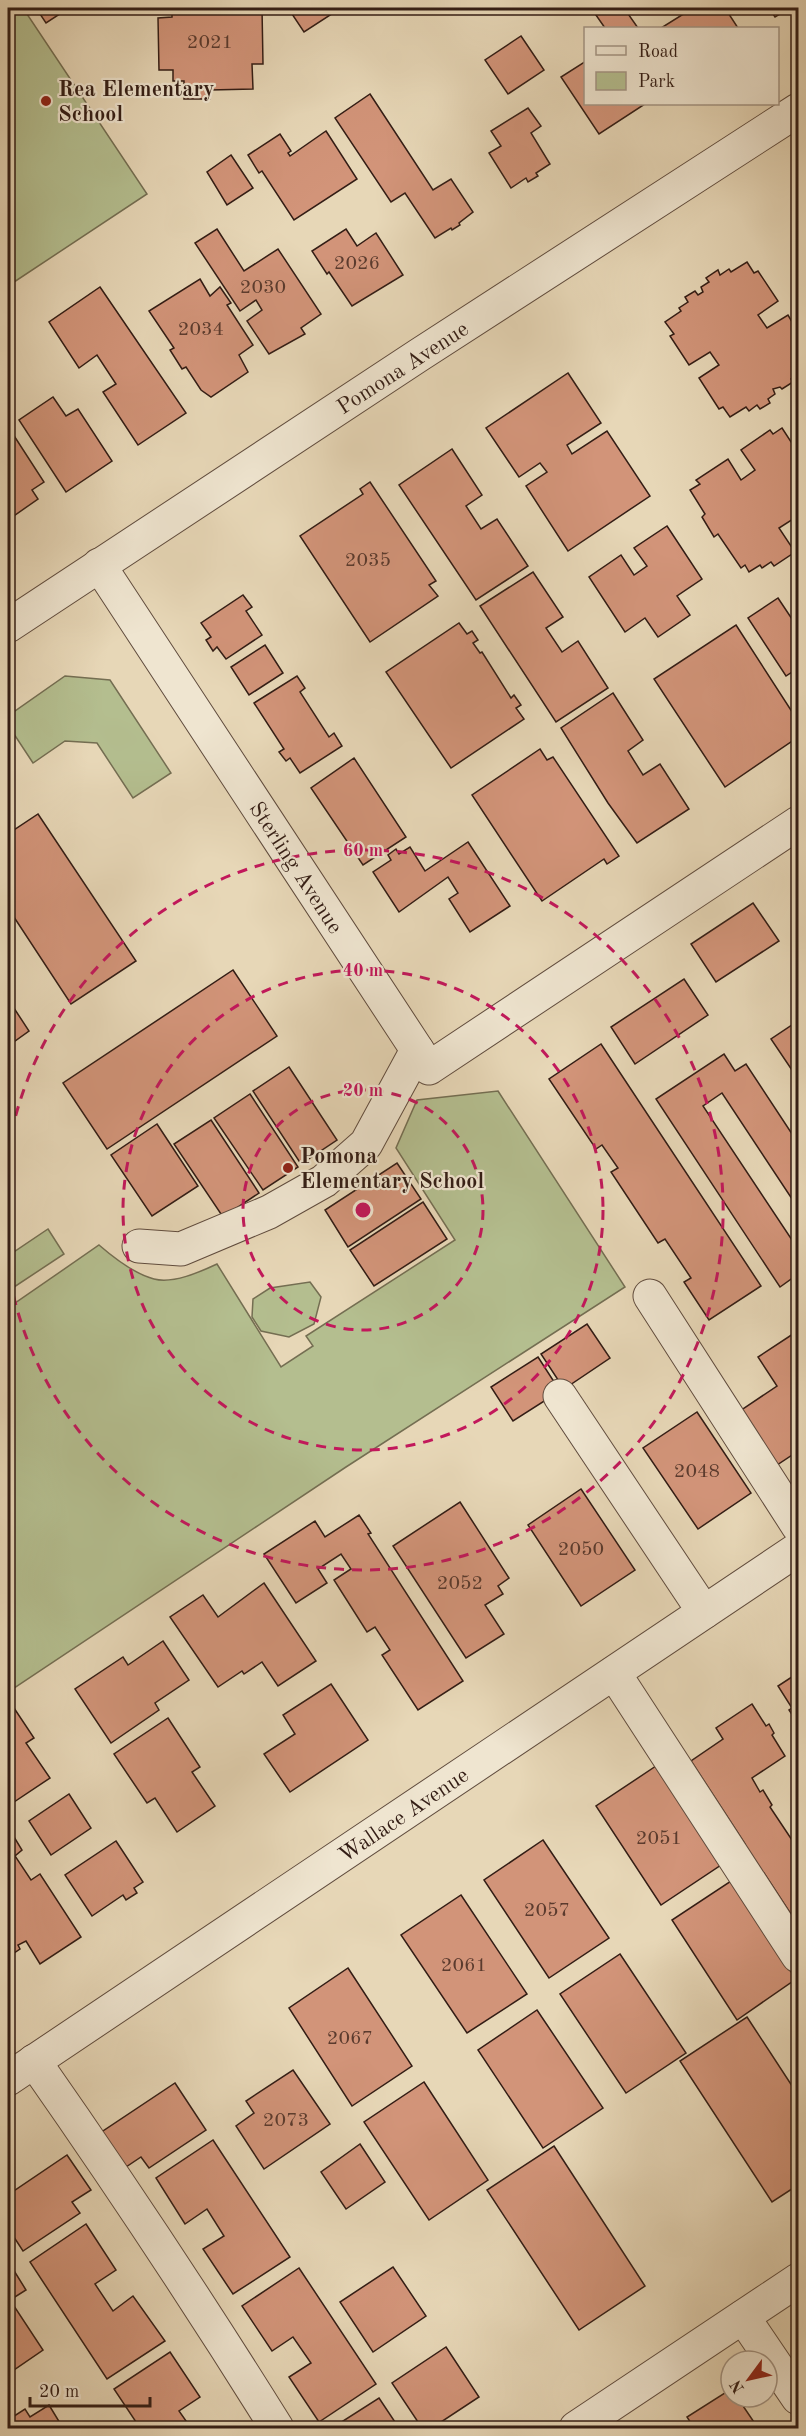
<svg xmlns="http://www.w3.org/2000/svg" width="806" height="2436" font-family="'Old Standard TT',serif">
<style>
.green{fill:#b4be8f;stroke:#746e52;stroke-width:1.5}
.building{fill:#d29479;stroke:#331d15;stroke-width:1.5}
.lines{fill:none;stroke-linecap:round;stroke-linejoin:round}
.minor-casing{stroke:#604c3e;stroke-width:35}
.minor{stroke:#efe5d0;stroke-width:33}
.ring{fill:none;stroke:#c2185b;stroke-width:3;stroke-dasharray:10 8}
.poi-dot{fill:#8f2418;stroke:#efe5d0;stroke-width:2}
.labels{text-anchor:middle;stroke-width:4.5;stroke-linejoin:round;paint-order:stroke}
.number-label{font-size:20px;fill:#5b3b2e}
.poi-label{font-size:22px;font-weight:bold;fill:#331d15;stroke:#efe5d0;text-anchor:start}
.street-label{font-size:22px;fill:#331d15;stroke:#efe5d0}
.centre{fill:#c2185b;stroke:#efe5d0;stroke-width:3}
.ring-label{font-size:18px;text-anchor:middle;font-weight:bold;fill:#c2185b;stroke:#efe5d0;stroke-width:4.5;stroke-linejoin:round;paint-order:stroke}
</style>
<rect width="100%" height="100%" fill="#e7d7b7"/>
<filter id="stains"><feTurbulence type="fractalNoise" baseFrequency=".00333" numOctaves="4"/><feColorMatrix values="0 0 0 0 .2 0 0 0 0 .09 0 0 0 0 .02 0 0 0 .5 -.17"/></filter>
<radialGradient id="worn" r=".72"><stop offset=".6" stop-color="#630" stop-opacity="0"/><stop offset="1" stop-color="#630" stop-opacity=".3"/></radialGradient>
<g class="green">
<path d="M8 8H23L147 194 8 286Z"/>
<path d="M65 676 110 680 171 773 133 798 97 743 65 741 33 763 8 725V716Z"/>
<path d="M498 1091 625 1287 346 1467 8 1692V1308L99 1245C114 1258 135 1274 154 1279 173 1284 200 1272 217 1264L281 1367 313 1346 306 1336 455 1240 396 1148 417 1100Z"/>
<path d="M48 1229 64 1254 8 1291V1256Z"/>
<path d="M310 1282 321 1297 314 1324 289 1337 261 1331 252 1317 253 1299 270 1288Z"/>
</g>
<g class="building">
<path d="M36 8H69L46 23Z"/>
<path d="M172 8H262L263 64H252L253 89 210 90V99H184V81H173V70H159L158 18 172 17Z"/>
<path d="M288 8H341L304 32Z"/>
<path d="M591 8H624L638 28H605Z"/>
<path d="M693 8H725L738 28H661Z"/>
<path d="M769 8H790L775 17Z"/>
<path d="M521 36 544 70 508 94 485 60Z"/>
<path d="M586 61V104H645L599 134 561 77Z"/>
<path d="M370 94 433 190 451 179 473 212 459 223 460 225 452 230 451 228 435 238 405 193 391 202 335 118Z"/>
<path d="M528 108 541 126 531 133 550 164 536 173 538 176 528 182 526 178 511 188 489 153 501 146 491 131Z"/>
<path d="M326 131 357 179 294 220 262 171 259 173 248 155 280 134 291 151 288 153 290 156Z"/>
<path d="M231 155 253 188 227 205 207 172Z"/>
<path d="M217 229 244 271 278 249 321 314 301 328 305 334 269 354 247 321 262 310 256 300 240 311 195 243Z"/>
<path d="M346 229 357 246 376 233 403 275 352 306 329 272 327 274 312 251Z"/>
<path d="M747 262 754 273 758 271 778 301 758 315 767 328 788 315 798 332V367L795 369 798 373 791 379 793 382 782 389 780 387 773 389 775 394 768 399 770 403 760 409 757 405 749 411 746 407 730 417 723 407 719 409 699 378 719 365 710 352 689 365 670 336 674 334 665 322 681 311 679 308 688 302 685 297 695 291 698 295 703 292 701 287 709 282 706 278 718 270 720 275 729 269 731 272Z"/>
<path d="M200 279 210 296 220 287 231 303 227 305 253 345 239 355 248 372 211 397 201 390 186 367 182 369 170 350 174 348 149 311Z"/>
<path d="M100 287 186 413 138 445 103 392 116 384 97 355 79 368 49 322Z"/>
<path d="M568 373 601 423 567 445 572 454 607 431 650 496 568 551 526 486 547 472 540 463 519 477 486 428Z"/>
<path d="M53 397 66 416 78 409 112 461 66 492 19 420Z"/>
<path d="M9 428 44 482 32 490 38 499 8 520Z"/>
<path d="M782 428 793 445 798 441V527L793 519 779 528 795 552 774 566 771 562 762 568 760 565 749 572 745 565 741 568 718 534 714 537 702 517 705 514 690 490 700 484 696 480 728 459 741 480 755 470 741 450 770 430 773 434Z"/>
<path d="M452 449 482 495 466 506 481 529 497 519 528 566 476 600 399 485Z"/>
<path d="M370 482 436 581 429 585 438 596 370 642 300 536 363 494 360 489Z"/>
<path d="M667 526 702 579 677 596 690 615 658 637 645 618 625 632 589 577 621 555 634 575 647 566 634 548Z"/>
<path d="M533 572 563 617 546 628 562 652 578 641 608 688 556 722 480 606Z"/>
<path d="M243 595 252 607 246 611 262 635 226 659 217 647 213 651 206 640 211 637 201 623Z"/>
<path d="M778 598 798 628V668L786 676 748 618Z"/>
<path d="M459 623 467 634 472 631 478 640 473 643 480 653 482 652 511 698 514 695 521 705 516 708 524 719 451 768 386 672Z"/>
<path d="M736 625 798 721V737L725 787 654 679Z"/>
<path d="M265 645 283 673 249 695 231 667Z"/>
<path d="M297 676 305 688 300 692 329 737 334 733 342 746 300 773 290 758 286 761 279 752 284 749 254 703Z"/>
<path d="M613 693 643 740 628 751 643 775 660 764 689 809 637 843 608 803 561 728Z"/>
<path d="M540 749 547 760 553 757 619 856 607 864 604 859 542 901 472 795Z"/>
<path d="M354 758 406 837 363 865 311 788Z"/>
<path d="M38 814 136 961 71 1004 8 908V834Z"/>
<path d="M468 842 510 906 470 932 449 899 458 893 448 877 399 912 373 872 391 860 388 855 396 849 399 854 410 847 425 871Z"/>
<path d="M753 903 779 941 716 982 691 944Z"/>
<path d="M233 970 277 1036 107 1149 63 1083Z"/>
<path d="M684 979 708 1015 635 1064 611 1027Z"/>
<path d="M8 999 29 1031 8 1046Z"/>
<path d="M798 1021V1079L771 1039Z"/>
<path d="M601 1044 761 1286 709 1320 684 1282 691 1278 665 1239 658 1243 611 1172 618 1168 602 1145 596 1149 549 1079Z"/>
<path d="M724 1054 735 1071 746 1064 798 1143V1208L722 1093 703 1106 798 1249V1274L780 1287 656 1099Z"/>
<path d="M289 1067 337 1140 301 1164 253 1091Z"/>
<path d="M250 1094 298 1167 263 1190 214 1118Z"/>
<path d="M211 1120 259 1193 223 1217 174 1144Z"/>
<path d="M157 1124 198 1186 152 1216 111 1155Z"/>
<path d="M397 1163 421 1199 348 1247 325 1210Z"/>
<path d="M423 1202 447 1239 374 1286 350 1250Z"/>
<path d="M587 1324 610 1358 564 1389 541 1354Z"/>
<path d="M796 1332 798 1337V1451L774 1467 737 1413 777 1386 758 1357Z"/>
<path d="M538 1357 560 1391 513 1421 491 1387Z"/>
<path d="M697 1412 751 1493 698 1529 643 1448Z"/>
<path d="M581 1489 635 1570 581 1606 528 1525Z"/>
<path d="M460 1502 509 1578 498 1586 503 1594 485 1605 504 1634 466 1658 393 1546Z"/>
<path d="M359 1515 371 1533 368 1534 463 1681 418 1710 382 1655 390 1650 375 1627 367 1632 334 1580 351 1569 341 1554 318 1569 327 1583 296 1603 264 1554 315 1521 325 1537Z"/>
<path d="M264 1583 316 1661 278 1686 262 1662 244 1674 242 1671 218 1687 170 1617 203 1595 218 1617Z"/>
<path d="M163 1641 189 1680 155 1703 159 1710 111 1743 75 1689 123 1657 128 1665Z"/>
<path d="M798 1673V1718L795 1719 789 1710 792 1708 778 1686Z"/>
<path d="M331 1684 368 1740 290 1792 264 1754 295 1734 283 1715Z"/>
<path d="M10 1702 34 1738 26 1743 50 1778 14 1802 8 1793V1704Z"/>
<path d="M752 1704 766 1726 769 1724 774 1733 772 1735 785 1756 752 1778 760 1792 763 1790 772 1805 770 1807 798 1849V1925L764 1873 761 1875 742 1846 745 1844 691 1761 723 1739 716 1728Z"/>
<path d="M168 1718 200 1767 192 1772 215 1806 177 1832 155 1798 147 1803 114 1754Z"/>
<path d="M656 1766 721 1865 661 1905 596 1806Z"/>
<path d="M69 1794 91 1828 51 1855 29 1821Z"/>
<path d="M8 1827 22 1850 15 1856 31 1880 40 1874 81 1937 40 1964 26 1941 18 1945 20 1949 8 1957Z"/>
<path d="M543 1840 609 1938 549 1978 484 1880Z"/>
<path d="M116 1841 143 1882 134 1888 137 1893 126 1900 123 1895 92 1916 65 1875Z"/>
<path d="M731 1881 792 1969 790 1970 796 1979 737 2020 672 1920Z"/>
<path d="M461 1895 527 1994 467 2033 401 1935Z"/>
<path d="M620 1954 686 2053 626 2093 560 1994Z"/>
<path d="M348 1968 412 2066 352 2106 289 2008Z"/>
<path d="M537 2010 603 2108 543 2148 478 2050Z"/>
<path d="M747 2017 798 2095V2185L772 2202 680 2061Z"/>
<path d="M293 2070 330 2124 264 2169 236 2126 254 2113 246 2101Z"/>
<path d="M424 2082 488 2180 429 2220 364 2122Z"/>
<path d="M175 2083 206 2130 149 2168 141 2157 123 2169 100 2133Z"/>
<path d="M213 2140 290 2257 233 2294 203 2249 224 2236 207 2209 185 2224 156 2178Z"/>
<path d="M360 2144 385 2182 346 2209 321 2172Z"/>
<path d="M554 2146 645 2286 579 2330 487 2190Z"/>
<path d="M67 2155 91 2190 72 2202 80 2213 23 2251 8 2228V2195Z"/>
<path d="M86 2224 116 2270 95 2284 113 2311 133 2296 165 2341 107 2379 30 2262Z"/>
<path d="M8 2261 26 2290 10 2300 43 2350 8 2374Z"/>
<path d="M393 2267 426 2316 373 2352 340 2302Z"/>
<path d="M299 2268 376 2384 319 2422 289 2377 311 2363 293 2337 272 2351 242 2306Z"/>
<path d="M446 2347 479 2397 432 2428H422L392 2383Z"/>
<path d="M170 2352 200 2397 179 2411 191 2428H140L114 2389Z"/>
<path d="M731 2389V2397H737L758 2428H694L687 2417Z"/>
<path d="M379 2398 399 2428H332Z"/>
<path d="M49 2405 63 2428H8V2420L25 2409 30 2417Z"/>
</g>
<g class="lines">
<g class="minor-casing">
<g id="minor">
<path d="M99 565 429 1068 798 823"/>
<path d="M8 626 419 355 798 110"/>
<path d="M139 1246 181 1249 269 1212 324 1181 366 1144 417 1050"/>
<path d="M650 1296 798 1526"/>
<path d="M560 1396 704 1612"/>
<path d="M614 1673 798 1956"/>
<path d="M34 2061C118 2181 199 2303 277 2428"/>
<path d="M8 2079 798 1549"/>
<path d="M743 2317 798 2398"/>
<path d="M576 2428 798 2280"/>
</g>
</g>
<use href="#minor" class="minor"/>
</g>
<g class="ring">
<circle cx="363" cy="1210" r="120"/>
<circle cx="363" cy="1210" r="240"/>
<path d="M8 1151A360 360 0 1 1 8 1269"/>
</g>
<g class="poi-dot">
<circle cx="46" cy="101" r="6"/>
<circle cx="288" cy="1168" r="6"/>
</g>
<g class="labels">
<g class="number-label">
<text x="210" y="48">2021</text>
<text x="357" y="269">2026</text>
<text x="263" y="293">2030</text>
<text x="201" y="335">2034</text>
<text x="368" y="566">2035</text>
<text x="697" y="1477">2048</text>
<text x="581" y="1555">2050</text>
<text x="460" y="1589">2052</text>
<text x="659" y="1844">2051</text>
<text x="547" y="1916">2057</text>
<text x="464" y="1971">2061</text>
<text x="350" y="2044">2067</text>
<text x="286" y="2126">2073</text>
</g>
<g class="poi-label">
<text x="58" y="96">Rea Elementary<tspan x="58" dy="25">School</tspan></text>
<text x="300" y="1163">Pomona<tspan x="300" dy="25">Elementary School</tspan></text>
</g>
<g class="street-label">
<text transform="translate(402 367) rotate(-33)" y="8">Pomona Avenue</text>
<text transform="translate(297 867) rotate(57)" y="8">Sterling Avenue</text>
<text transform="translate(403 1814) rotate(-34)" y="8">Wallace Avenue</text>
</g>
</g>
<circle cx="363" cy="1210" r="9" class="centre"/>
<g class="ring-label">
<text x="363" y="856">60 m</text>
<text x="363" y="976">40 m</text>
<text x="363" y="1096">20 m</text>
</g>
<rect width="806" height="2436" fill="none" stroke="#e7d7b7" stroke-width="30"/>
<rect x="9" y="9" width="788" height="2418" fill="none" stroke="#331d15" stroke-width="3"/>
<rect x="15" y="15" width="776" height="2406" fill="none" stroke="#331d15" stroke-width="1.5"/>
<rect x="584" y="27" width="195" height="78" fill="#efe5d0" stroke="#a49585" stroke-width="1.5"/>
<rect x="596" y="46" width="30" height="9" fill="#efe5d0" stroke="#a49585" stroke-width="1.5"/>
<text x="638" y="57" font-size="18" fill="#331d15">Road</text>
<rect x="596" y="72" width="30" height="18" fill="#b4be8f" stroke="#a49585" stroke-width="1.5"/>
<text x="638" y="87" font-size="18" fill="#331d15">Park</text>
<g transform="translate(749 2379) rotate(237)"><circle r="28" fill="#efe5d0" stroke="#a49585" stroke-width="1.5"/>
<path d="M0-4.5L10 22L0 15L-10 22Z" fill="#8f2418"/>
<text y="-9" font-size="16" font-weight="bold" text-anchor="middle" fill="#331d15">N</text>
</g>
<path d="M30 2397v9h120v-9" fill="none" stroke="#331d15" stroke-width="3"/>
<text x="39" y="2397" font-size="18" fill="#331d15" stroke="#efe5d0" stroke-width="4.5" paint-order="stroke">20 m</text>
<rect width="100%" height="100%" filter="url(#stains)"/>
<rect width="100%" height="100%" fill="url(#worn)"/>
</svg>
